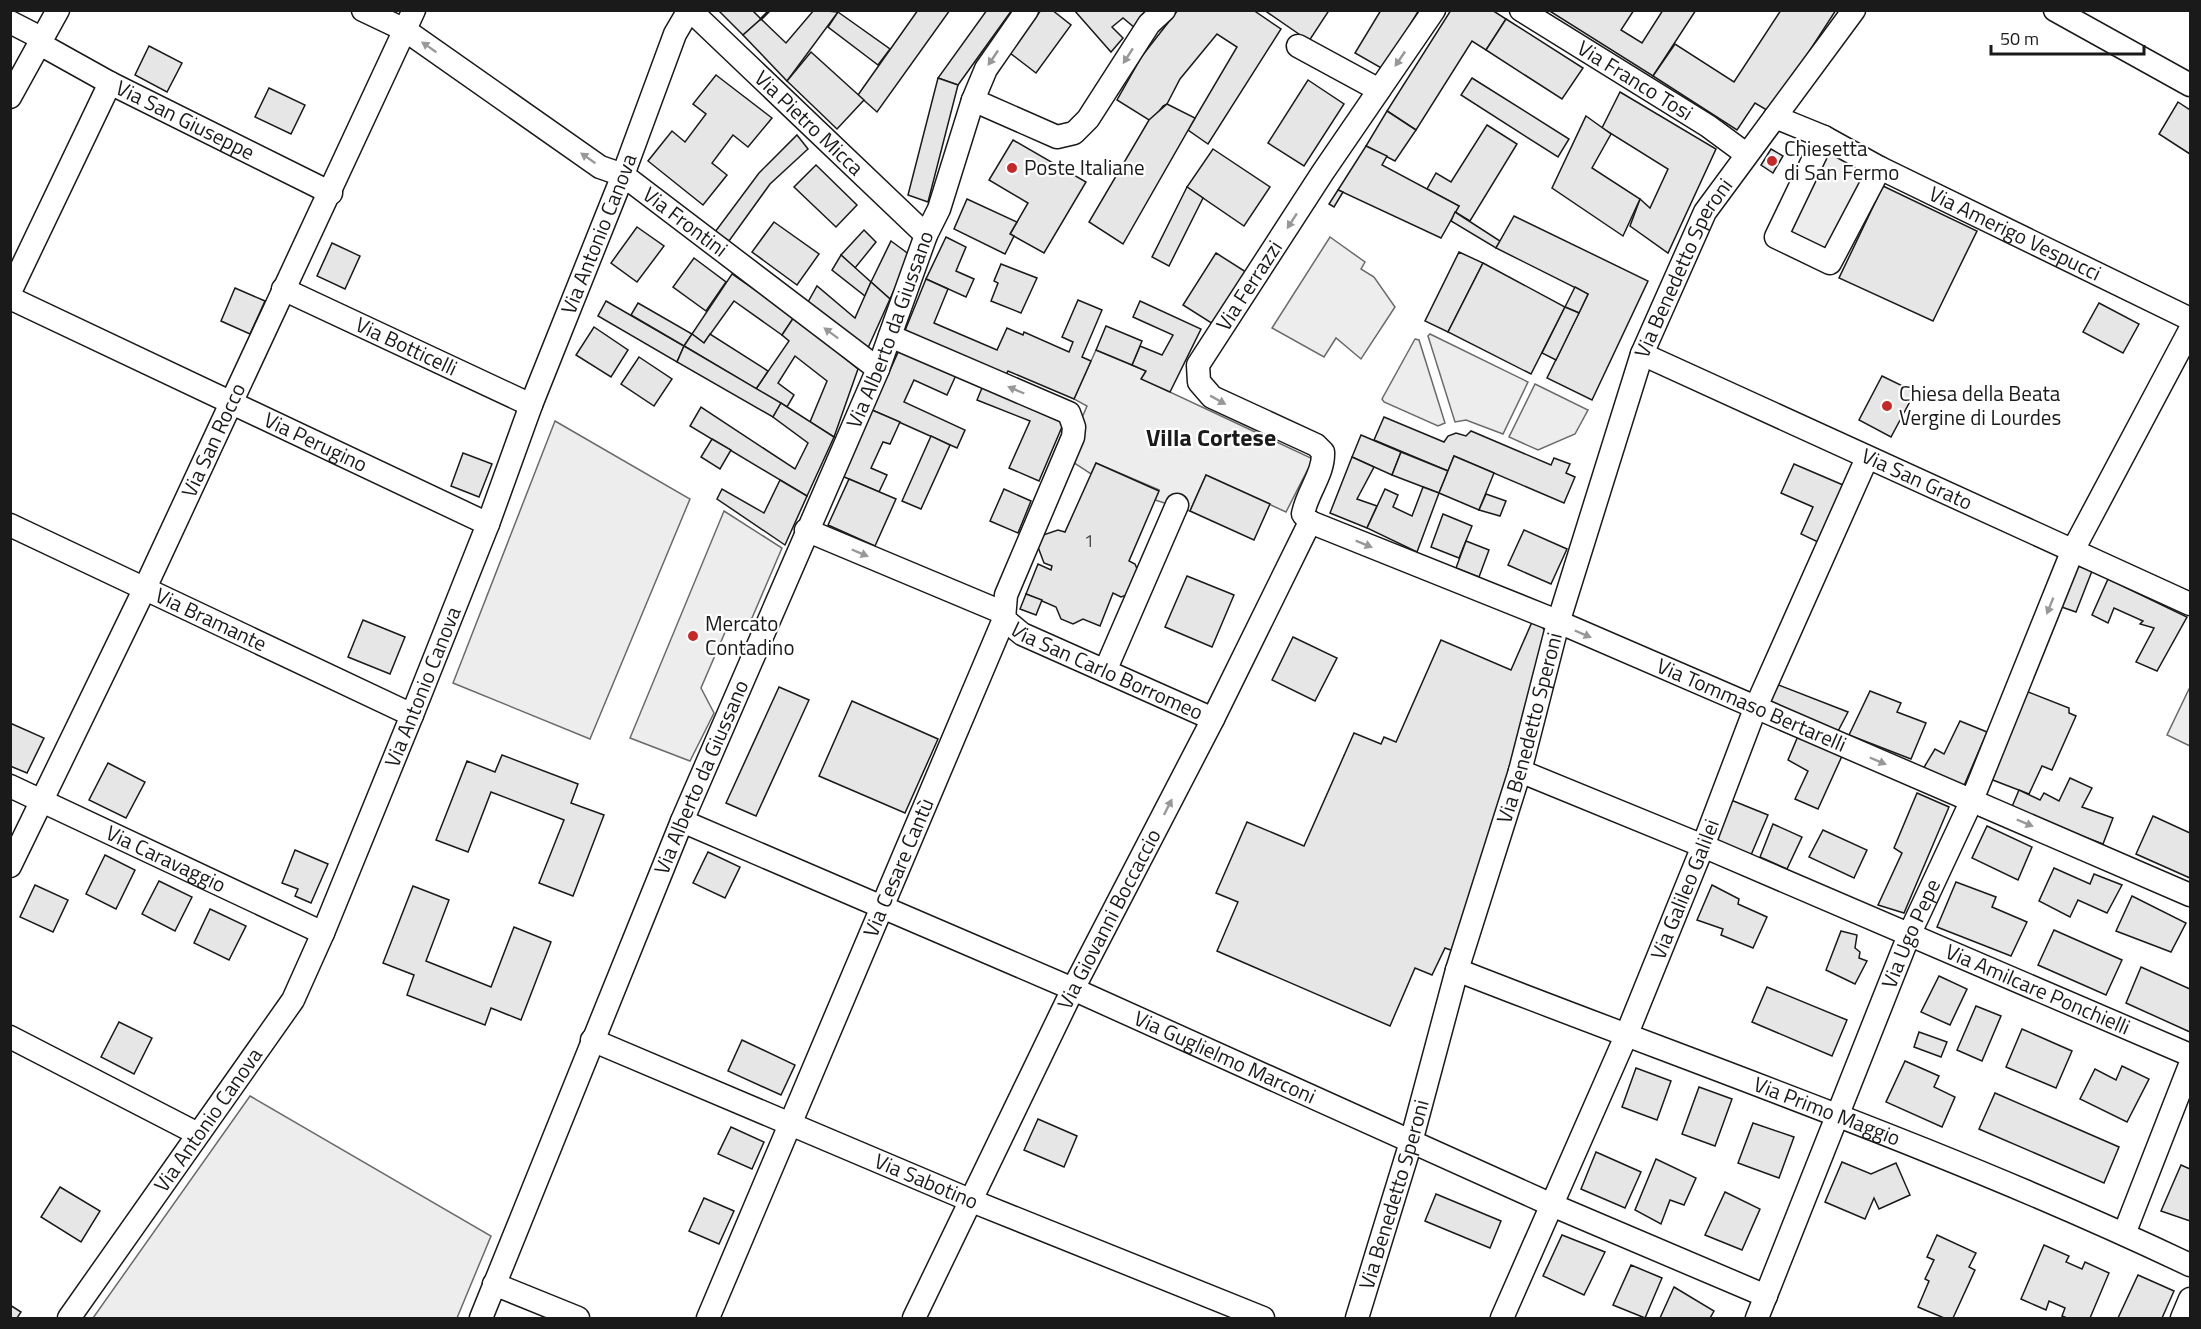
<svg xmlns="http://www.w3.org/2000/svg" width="2201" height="1329" font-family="'Titillium Web',sans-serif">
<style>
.built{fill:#ededed;stroke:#6a6a6a;stroke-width:1.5}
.building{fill:#e6e6e6;stroke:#1a1a1a;stroke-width:1.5}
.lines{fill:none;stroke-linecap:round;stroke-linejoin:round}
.minor-casing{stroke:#1a1a1a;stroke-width:25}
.minor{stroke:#fff;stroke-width:22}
.wall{stroke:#1a1a1a;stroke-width:3}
.oneway{fill:#989898}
.poi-dot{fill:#c62828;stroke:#fff;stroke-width:2}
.labels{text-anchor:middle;stroke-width:4.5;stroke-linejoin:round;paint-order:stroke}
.number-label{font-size:18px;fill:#4d4d4d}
.street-label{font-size:21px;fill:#1a1a1a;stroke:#fff}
.poi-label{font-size:21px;fill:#1a1a1a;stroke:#fff;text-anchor:start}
.quarter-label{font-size:24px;font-weight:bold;fill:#1a1a1a;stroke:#fff}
</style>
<rect width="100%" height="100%" fill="#fff"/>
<g class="built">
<path d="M1826 150 1870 173 1828 254 1786 233Z"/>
<path d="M1330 237 1365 262 1361 269 1374 277 1395 307 1361 359 1336 338 1324 357 1272 328Z"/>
<path d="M1430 334 1528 382 1503 434 1466 420 1455 422 1428 336Z"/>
<path d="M1415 339 1419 340 1445 423 1438 426 1384 402 1382 399Z"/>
<path d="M1096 350 1146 371 1142 379 1313 459 1286 512 1206 475 1190 511 1155 500 1159 490 1096 463 1091 474 1065 457 1087 406 1074 399Z"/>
<path d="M1535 384 1588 410 1575 434 1538 450 1509 437Z"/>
<path d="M555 421 690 499 590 739 453 683Z"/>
<path d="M724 511 782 548 752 618 726 630 701 688 714 713 690 761 630 738Z"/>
<path d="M2189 689H2190V746L2167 735Z"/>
<path d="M250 1096 491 1236 457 1318H93Z"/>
</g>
<g class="building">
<path d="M718 10H752L761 19 743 35Z"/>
<path d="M814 10 838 12 787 81 743 35 761 19 786 43Z"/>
<path d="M918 10H950L877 112 858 95Z"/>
<path d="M987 10H1012L958 85 938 78Z"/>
<path d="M1041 10H1052L1071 25 1036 73 1010 53Z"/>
<path d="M1074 10H1152L1135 28 1123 18 1112 27 1123 38 1111 52Z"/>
<path d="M1178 10H1253L1281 29 1208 144 1188 130 1237 47 1217 34 1180 79 1167 104 1163 106 1154 118 1149 120 1117 100 1142 56Z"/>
<path d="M1264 10H1327L1328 12 1309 41Z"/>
<path d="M1381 10H1419L1383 69 1355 53Z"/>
<path d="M1451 10H1492L1506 19 1486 50 1472 41 1416 130 1387 111Z"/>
<path d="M1548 10H1634L1621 30 1642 43 1663 10H1696L1653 76Z"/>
<path d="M1781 10H1836L1770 112 1755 103 1737 130 1653 76 1675 44 1734 82Z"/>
<path d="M838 12 890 49 878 65 828 27Z"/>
<path d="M1506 19 1583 68 1562 99 1486 50Z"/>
<path d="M149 46 182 63 167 92 135 75Z"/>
<path d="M811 52 864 100 837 129 787 81Z"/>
<path d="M716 75 772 118 748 147 733 135 712 163 727 175 703 205 648 161 672 131 685 142 706 114 693 104Z"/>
<path d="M938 78 958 85 928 202 908 195Z"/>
<path d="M1472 78 1569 139 1558 157 1461 95Z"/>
<path d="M1308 80 1344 104 1304 166 1268 143Z"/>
<path d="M269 88 305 105 291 134 255 117Z"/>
<path d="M1620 92 1716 149 1668 253 1630 226 1640 199 1650 208 1668 169 1602 128Z"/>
<path d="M2178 102 2190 110V154L2159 134Z"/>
<path d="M1167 104 1195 118 1123 244 1089 222 1149 120Z"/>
<path d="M1387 111 1416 130 1395 161 1366 146Z"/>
<path d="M1586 116 1611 134 1592 168 1640 199 1623 236 1552 188Z"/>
<path d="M1487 125 1517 144 1470 221 1455 212 1459 206 1427 189 1436 173 1451 182Z"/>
<path d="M797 135 808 149 770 184 729 241 715 232 759 173Z"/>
<path d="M1013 140 1086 182 1044 253 1010 234 1028 203 989 180Z"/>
<path d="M1366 146 1387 156 1382 165 1459 206 1441 238 1338 190Z"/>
<path d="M1213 149 1270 187 1244 226 1187 187Z"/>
<path d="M1771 149 1783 156 1773 173 1761 165Z"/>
<path d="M816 165 857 205 836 227 794 187Z"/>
<path d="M1883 186 1977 231 1933 321 1839 278Z"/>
<path d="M1187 187 1203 198 1169 266 1152 257Z"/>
<path d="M1338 190 1343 192 1334 207 1329 204Z"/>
<path d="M967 199 1017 222 1010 234 1014 236 1005 254 954 229Z"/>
<path d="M1455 212 1500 241 1496 248 1451 221Z"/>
<path d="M1514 216 1648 281 1592 400 1547 378 1588 294 1496 248Z"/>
<path d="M774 222 819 254 797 285 752 252Z"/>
<path d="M637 227 664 246 637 282 611 263Z"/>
<path d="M864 230 876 242 855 268 841 255Z"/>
<path d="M946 237 966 247 956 271 974 279 966 297 926 279Z"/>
<path d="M891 241 910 255 890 299 871 282Z"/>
<path d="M332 243 360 256 345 289 317 276Z"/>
<path d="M1459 252 1483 263 1448 332 1425 321Z"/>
<path d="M1216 253 1246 272 1213 324 1183 305Z"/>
<path d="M841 255 871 282 865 296 832 270Z"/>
<path d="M694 258 726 282 706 311 673 287Z"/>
<path d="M1483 263 1565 307 1531 374 1448 332Z"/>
<path d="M1001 264 1037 278 1021 313 991 301 998 283 994 281Z"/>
<path d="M732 274 794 317 782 335 734 301 704 343 692 334Z"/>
<path d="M926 279 948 289 934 323 997 350 1007 328 1023 335 1024 332 1069 352 1073 342 1062 337 1078 300 1102 310 1082 357 1091 361 1074 399 1008 371 1005 377 904 333Z"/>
<path d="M871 282 890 299 867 350 808 302 817 286 855 318Z"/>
<path d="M1575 287 1588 294 1579 313 1565 307Z"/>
<path d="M235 288 265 301 250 334 221 321Z"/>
<path d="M606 301 684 346 677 362 598 316Z"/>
<path d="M1140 301 1201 329 1170 392 1141 379 1146 371 1132 365 1140 346 1162 355 1173 335 1133 317Z"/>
<path d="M638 303 692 334 684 346 631 315Z"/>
<path d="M2099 303 2139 324 2123 353 2083 332Z"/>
<path d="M1565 307 1579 313 1556 360 1542 353Z"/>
<path d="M794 317 858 369 834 437 810 422 827 381 795 356 778 383 794 395 787 407 756 389 789 341 782 335Z"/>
<path d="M1106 326 1142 341 1132 365 1096 350Z"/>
<path d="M594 327 628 350 611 377 576 355Z"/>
<path d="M692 334 704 343 710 334 768 371 756 389 684 346Z"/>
<path d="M684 346 781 403 773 417 677 362Z"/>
<path d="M900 348 957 373 947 395 914 380 904 402 965 430 957 448 872 410Z"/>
<path d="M639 357 672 379 654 406 621 384Z"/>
<path d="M1882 376 1915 392 1891 437 1859 420Z"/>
<path d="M984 383 1064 422 1039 481 1009 468 1030 421 977 400Z"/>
<path d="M781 403 834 437 807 496 690 426 701 407 795 469 808 443 773 417Z"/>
<path d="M872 410 900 422 890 444 883 442 871 468 887 475 879 492 842 476Z"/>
<path d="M1384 417 1444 442 1448 436 1456 433 1466 436 1471 431 1551 465 1554 458 1570 464 1566 473 1575 477 1564 503 1454 456 1448 471 1374 440Z"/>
<path d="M1361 435 1401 452 1392 475 1352 457Z"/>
<path d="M931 436 950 445 921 509 902 501Z"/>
<path d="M712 439 731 450 720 469 701 457Z"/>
<path d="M1401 452 1448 471 1439 493 1392 475Z"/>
<path d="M463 453 492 464 479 497 451 486Z"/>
<path d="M1454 456 1494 473 1479 510 1439 493Z"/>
<path d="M1352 457 1374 467 1357 499 1377 506 1367 528 1330 513Z"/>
<path d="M1096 463 1159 491 1129 561 1135 564 1141 578 1135 592 1121 597 1113 593 1100 626 1083 619 1073 624 1061 619 1056 607 1026 594 1038 564 1051 570 1052 566 1044 563 1038 547 1043 535 1058 530 1065 532Z"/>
<path d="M1794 464 1843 485 1818 542 1801 534 1813 507 1781 493Z"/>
<path d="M1206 475 1270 504 1254 540 1190 511Z"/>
<path d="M849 479 896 499 875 546 828 525Z"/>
<path d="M780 480 807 496 785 545 717 499 722 489 764 513Z"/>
<path d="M1423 487 1439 493 1417 552 1367 528 1385 489 1398 495 1393 507 1412 516Z"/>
<path d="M1004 489 1031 501 1018 533 990 521Z"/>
<path d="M1486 494 1506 501 1500 516 1479 510Z"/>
<path d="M1443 514 1472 526 1459 558 1431 547Z"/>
<path d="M1524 530 1567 549 1551 584 1508 565Z"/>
<path d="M1466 541 1489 550 1479 577 1456 568Z"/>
<path d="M2070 563 2092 571 2076 612 2053 604Z"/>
<path d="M1187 576 1234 595 1212 647 1165 627Z"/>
<path d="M2108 579 2187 617 2157 671 2136 662 2154 628 2140 624 2143 621 2114 608 2108 623 2092 615Z"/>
<path d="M1026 594 1042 600 1036 615 1020 609Z"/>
<path d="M363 620 405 637 390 674 348 657Z"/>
<path d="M1532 622 1542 626 1551 643 1456 952 1445 948 1432 975 1415 968 1390 1026 1217 951 1238 902 1216 893 1247 822 1304 846 1354 733 1381 744 1384 737 1396 742 1441 640 1511 670Z"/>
<path d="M1293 637 1337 658 1315 701 1272 680Z"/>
<path d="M1776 684 1848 712 1837 733 1765 705Z"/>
<path d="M779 687 809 700 756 816 726 803Z"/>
<path d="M2023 690 2069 708V713L2076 716 2052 770 2042 766 2029 794 1985 777Z"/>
<path d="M1870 691 1901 703 1897 712 1926 723 1911 759 1849 735Z"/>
<path d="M852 701 938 739 905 813 819 776Z"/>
<path d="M1960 721 1987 732 1963 788 1923 769 1935 749 1944 754Z"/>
<path d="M10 723 44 738 27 773 10 766Z"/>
<path d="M1798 736 1842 756 1818 809 1795 799 1808 771 1788 760Z"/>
<path d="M502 755 578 784 571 803 604 815 573 896 539 883 564 820 491 792 468 852 436 840 467 761 495 772Z"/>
<path d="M108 763 145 782 126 818 89 800Z"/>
<path d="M2070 778 2092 788 2082 807 2113 818 2103 844 2011 809 2019 790 2040 800 2044 793 2059 801Z"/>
<path d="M1917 793 1949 807 1904 913 1878 905 1902 853 1894 848Z"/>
<path d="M1731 800 1768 815 1751 855 1711 839Z"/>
<path d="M2153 816 2190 833V878L2136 854Z"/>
<path d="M1773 824 1802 837 1787 869 1760 857Z"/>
<path d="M1987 826 2032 847 2018 880 1972 858Z"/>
<path d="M1823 830 1867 850 1854 878 1809 857Z"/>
<path d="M295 850 328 864 311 903 295 896 298 889 282 883Z"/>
<path d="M708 852 740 867 725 898 693 883Z"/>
<path d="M105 855 135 870 116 909 86 894Z"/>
<path d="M2054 868 2090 884 2094 874 2122 885 2107 913 2078 900 2070 917 2039 901Z"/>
<path d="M159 881 192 897 175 931 142 914Z"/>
<path d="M1956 882 1996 897 1992 907 2027 922 2011 956 1937 927Z"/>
<path d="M35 885 68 900 53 932 20 917Z"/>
<path d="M1712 885 1739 899 1738 904 1767 917 1753 948 1721 935 1723 929 1697 920Z"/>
<path d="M413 886 449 900 426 961 491 987 514 927 551 942 521 1020 491 1008 485 1025 407 995 414 975 383 963Z"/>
<path d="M2132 896 2186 923 2171 952 2116 931Z"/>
<path d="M210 909 246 926 229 960 194 943Z"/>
<path d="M2054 930 2122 960 2106 995 2038 965Z"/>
<path d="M1841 931 1857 935 1855 948 1860 952 1859 958 1867 961 1855 984 1826 970Z"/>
<path d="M2141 967 2190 989V1032L2126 1003Z"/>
<path d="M1939 976 1967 989 1950 1025 1921 1012Z"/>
<path d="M1767 987 1847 1020 1832 1056 1752 1022Z"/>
<path d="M1976 1006 2001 1016 1982 1061 1957 1050Z"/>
<path d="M119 1022 152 1038 134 1074 101 1057Z"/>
<path d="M2022 1029 2072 1051 2056 1088 2006 1067Z"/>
<path d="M1919 1032 1947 1042 1941 1057 1914 1047Z"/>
<path d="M742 1040 795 1065 781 1095 728 1071Z"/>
<path d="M1905 1061 1939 1076 1934 1087 1955 1097 1942 1127 1886 1102Z"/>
<path d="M2122 1066 2149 1079 2127 1122 2080 1099 2095 1069 2116 1080Z"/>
<path d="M1636 1068 1671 1081 1657 1120 1622 1107Z"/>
<path d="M1699 1087 1732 1099 1715 1146 1682 1134Z"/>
<path d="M1995 1093 2119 1147 2104 1183 1979 1129Z"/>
<path d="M1038 1119 1077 1136 1064 1167 1024 1150Z"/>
<path d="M1753 1123 1794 1137 1779 1178 1738 1163Z"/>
<path d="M731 1127 764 1142 752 1169 718 1154Z"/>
<path d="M1596 1152 1641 1172 1625 1208 1581 1189Z"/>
<path d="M1656 1159 1696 1178 1684 1205 1670 1200 1661 1224 1635 1210Z"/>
<path d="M1842 1162 1871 1174 1896 1163 1910 1195 1879 1209 1874 1198 1865 1219 1825 1202Z"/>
<path d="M2181 1165 2190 1169V1221L2161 1211Z"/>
<path d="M60 1187 100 1211 81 1242 41 1217Z"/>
<path d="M1725 1192 1760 1209 1742 1250 1705 1235Z"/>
<path d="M1436 1194 1501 1221 1490 1248 1425 1221Z"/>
<path d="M704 1198 734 1211 719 1244 689 1231Z"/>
<path d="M1562 1235 1605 1252 1584 1295 1543 1276Z"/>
<path d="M1937 1235 1976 1253 1969 1267 1975 1270 1953 1318H1944L1918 1307 1929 1281 1925 1279 1934 1260 1927 1257Z"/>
<path d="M2044 1245 2069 1256 2066 1262 2082 1269 2085 1262 2109 1273 2090 1318H2067L2062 1316 2065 1308 2049 1301 2046 1310 2021 1299Z"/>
<path d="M1631 1265 1662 1278 1645 1318 1613 1305Z"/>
<path d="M2138 1275 2174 1291 2162 1318H2118Z"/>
<path d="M1674 1287 1714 1311 1710 1318H1660Z"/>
<path d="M10 1305 21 1312 17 1318H10Z"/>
</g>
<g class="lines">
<g class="minor-casing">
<g id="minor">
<path id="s1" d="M363 10 405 30 600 167 623 175 878 369"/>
<path id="s2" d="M690 10 926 235"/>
<path id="s3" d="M1521 10 1708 126 1746 154"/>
<path d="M2055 10 2190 85"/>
<path d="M10 22 43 39"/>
<path id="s4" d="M40 44 110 83 331 193"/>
<path d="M1298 46 1379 90"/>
<path d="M10 97 58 10"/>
<path d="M973 100 1057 137 1074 133 1088 119 1149 24 1164 10"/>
<path id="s5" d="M1775 117 1824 137 1880 168 2190 319"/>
<path d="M1824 137 1776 237 1830 263 1880 168"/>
<path id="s6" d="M283 289 531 405"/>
<path d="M10 292 110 83"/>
<path id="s7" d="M10 298 488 524"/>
<path id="s8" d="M1642 354 2190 604"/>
<path id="s9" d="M1310 522 1547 617 2190 895"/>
<path id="s10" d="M1310 522 1303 514C1307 492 1324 474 1323 452L1316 445 1212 397 1199 382 1198 365 1323 172 1434 10"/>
<path id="s11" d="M10 525 412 715"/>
<path d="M806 530 1004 613"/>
<path id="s12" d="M1004 619 1022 634 1213 719"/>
<path d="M1105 671 1177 505"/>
<path id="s13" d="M1520 771 1703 846 2190 1055"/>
<path id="s14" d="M10 786 323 933"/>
<path id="s15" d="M682 821 1073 989 1552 1205 1766 1296"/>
<path id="s16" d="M10 866 145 588 414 10"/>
<path id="s17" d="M1457 970C1702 1066 1953 1152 2190 1265"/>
<path d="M10 1037 198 1134"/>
<path id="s18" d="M592 1040 972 1201 1263 1318"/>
<path d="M2124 1234 2190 1065"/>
<path d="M494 1284 578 1318"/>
<path id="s19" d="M69 1318 293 1000 323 933 412 715 488 524 531 405 623 175 675 34 689 10"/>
<path id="s20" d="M481 1318 682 821 878 369 926 235 939 209 973 100 986 69 1027 10"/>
<path id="s21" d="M708 1318 1004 619 1006 595 1073 437 1074 427 1069 413 890 336"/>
<path id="s22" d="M914 1318 1073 989 1213 719 1310 522"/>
<path id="s23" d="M1357 1318 1411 1142 1457 970 1520 771 1558 623 1642 354 1705 212 1854 10"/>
<path id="s24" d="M1502 1318 1626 1036 1703 846 1755 709 1867 458"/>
<path id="s25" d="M1757 1318 1909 935 1972 800 2072 552 2190 330"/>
<path d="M2182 1318 2190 1299"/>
</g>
</g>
<use href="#minor" class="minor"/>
<path class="wall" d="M761 19 770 10"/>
</g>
<defs><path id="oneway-solid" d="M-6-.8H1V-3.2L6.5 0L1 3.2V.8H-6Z" transform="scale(1.5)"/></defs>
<g class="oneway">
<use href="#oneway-solid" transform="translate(429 47) rotate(-145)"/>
<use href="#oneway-solid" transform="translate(1128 56) rotate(123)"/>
<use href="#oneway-solid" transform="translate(993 58) rotate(124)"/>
<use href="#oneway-solid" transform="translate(1400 59) rotate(124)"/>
<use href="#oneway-solid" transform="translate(588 158) rotate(-145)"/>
<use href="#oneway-solid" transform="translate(1292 221) rotate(123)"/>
<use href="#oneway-solid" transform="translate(831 333) rotate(-143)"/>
<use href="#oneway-solid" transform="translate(1016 390) rotate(-157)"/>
<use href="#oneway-solid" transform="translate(1218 400) rotate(29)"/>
<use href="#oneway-solid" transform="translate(1364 544) rotate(22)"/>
<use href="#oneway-solid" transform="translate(860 553) rotate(23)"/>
<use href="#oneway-solid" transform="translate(2050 606) rotate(112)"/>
<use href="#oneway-solid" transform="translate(1583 634) rotate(23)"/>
<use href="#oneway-solid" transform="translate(1878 761) rotate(23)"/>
<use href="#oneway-solid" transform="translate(1168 807) rotate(-63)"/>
<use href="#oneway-solid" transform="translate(2025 823) rotate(23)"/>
</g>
<g class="poi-dot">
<circle cx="1772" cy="161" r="6"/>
<circle cx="1012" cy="168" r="6"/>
<circle cx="1887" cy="406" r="6"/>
<circle cx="693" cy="636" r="6"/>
</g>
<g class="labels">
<g class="number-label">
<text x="1089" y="547">1</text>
</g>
<g class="street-label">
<text dy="7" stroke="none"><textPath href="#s3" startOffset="134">Via Franco Tosi</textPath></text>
<text dy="7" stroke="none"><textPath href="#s4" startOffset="164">Via San Giuseppe</textPath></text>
<text dy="7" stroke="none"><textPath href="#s2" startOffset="164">Via Pietro Micca</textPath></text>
<text dy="7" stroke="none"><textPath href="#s1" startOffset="387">Via Frontini</textPath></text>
<text dy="7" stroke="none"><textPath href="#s5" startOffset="267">Via Amerigo Vespucci</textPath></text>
<text dy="7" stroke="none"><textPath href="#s19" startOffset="1214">Via Antonio Canova</textPath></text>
<text dy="7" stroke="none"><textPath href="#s23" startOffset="1101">Via Benedetto Speroni</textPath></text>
<text dy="7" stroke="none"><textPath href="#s10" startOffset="332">Via Ferrazzi</textPath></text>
<text dy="7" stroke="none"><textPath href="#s20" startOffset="1070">Via Alberto da Giussano</textPath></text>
<text dy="7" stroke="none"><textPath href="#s6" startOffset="136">Via Botticelli</textPath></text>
<text dy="7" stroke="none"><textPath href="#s16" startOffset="472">Via San Rocco</textPath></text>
<text dy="7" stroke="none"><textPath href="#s7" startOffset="338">Via Perugino</textPath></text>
<text dy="7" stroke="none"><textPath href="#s8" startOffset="302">Via San Grato</textPath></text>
<text dy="7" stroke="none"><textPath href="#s11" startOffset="222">Via Bramante</textPath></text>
<text dy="7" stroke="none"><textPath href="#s12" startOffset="116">Via San Carlo Borromeo</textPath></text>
<text dy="7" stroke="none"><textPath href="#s19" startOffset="728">Via Antonio Canova</textPath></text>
<text dy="7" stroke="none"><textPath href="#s9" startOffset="478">Via Tommaso Bertarelli</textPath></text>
<text dy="7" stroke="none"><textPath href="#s23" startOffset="615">Via Benedetto Speroni</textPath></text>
<text dy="7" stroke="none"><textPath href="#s20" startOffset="584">Via Alberto da Giussano</textPath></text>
<text dy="7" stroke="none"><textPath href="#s14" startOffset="172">Via Caravaggio</textPath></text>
<text dy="7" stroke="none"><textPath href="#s21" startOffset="489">Via Cesare Cantù</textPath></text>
<text dy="7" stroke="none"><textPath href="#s24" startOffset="466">Via Galileo Galilei</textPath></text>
<text dy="7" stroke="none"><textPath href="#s22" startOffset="444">Via Giovanni Boccaccio</textPath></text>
<text dy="7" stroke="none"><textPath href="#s25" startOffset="414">Via Ugo Pepe</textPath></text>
<text dy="7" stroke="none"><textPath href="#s13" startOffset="562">Via Amilcare Ponchielli</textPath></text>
<text dy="7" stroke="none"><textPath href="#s15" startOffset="592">Via Guglielmo Marconi</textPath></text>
<text dy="7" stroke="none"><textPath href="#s17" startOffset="396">Via Primo Maggio</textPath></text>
<text dy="7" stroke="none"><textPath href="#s19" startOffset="242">Via Antonio Canova</textPath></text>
<text dy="7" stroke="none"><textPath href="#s18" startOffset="363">Via Sabotino</textPath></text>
<text dy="7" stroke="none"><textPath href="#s23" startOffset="129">Via Benedetto Speroni</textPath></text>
</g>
<g class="poi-label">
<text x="1784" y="156">Chiesetta<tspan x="1784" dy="24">di San Fermo</tspan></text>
<text x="1024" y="175">Poste Italiane</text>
<text x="1899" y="401">Chiesa della Beata<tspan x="1899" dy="24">Vergine di Lourdes</tspan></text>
<text x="705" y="631">Mercato<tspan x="705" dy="24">Contadino</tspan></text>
</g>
<g class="quarter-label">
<text x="1211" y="446">Villa Cortese</text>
</g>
</g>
<rect width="2201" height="1329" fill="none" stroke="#1a1a1a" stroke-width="24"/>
<path d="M1991 45v9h153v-9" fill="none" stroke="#1a1a1a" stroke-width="3"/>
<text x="2000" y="45" font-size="18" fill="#1a1a1a" stroke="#ffffff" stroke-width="4.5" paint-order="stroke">50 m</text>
</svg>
